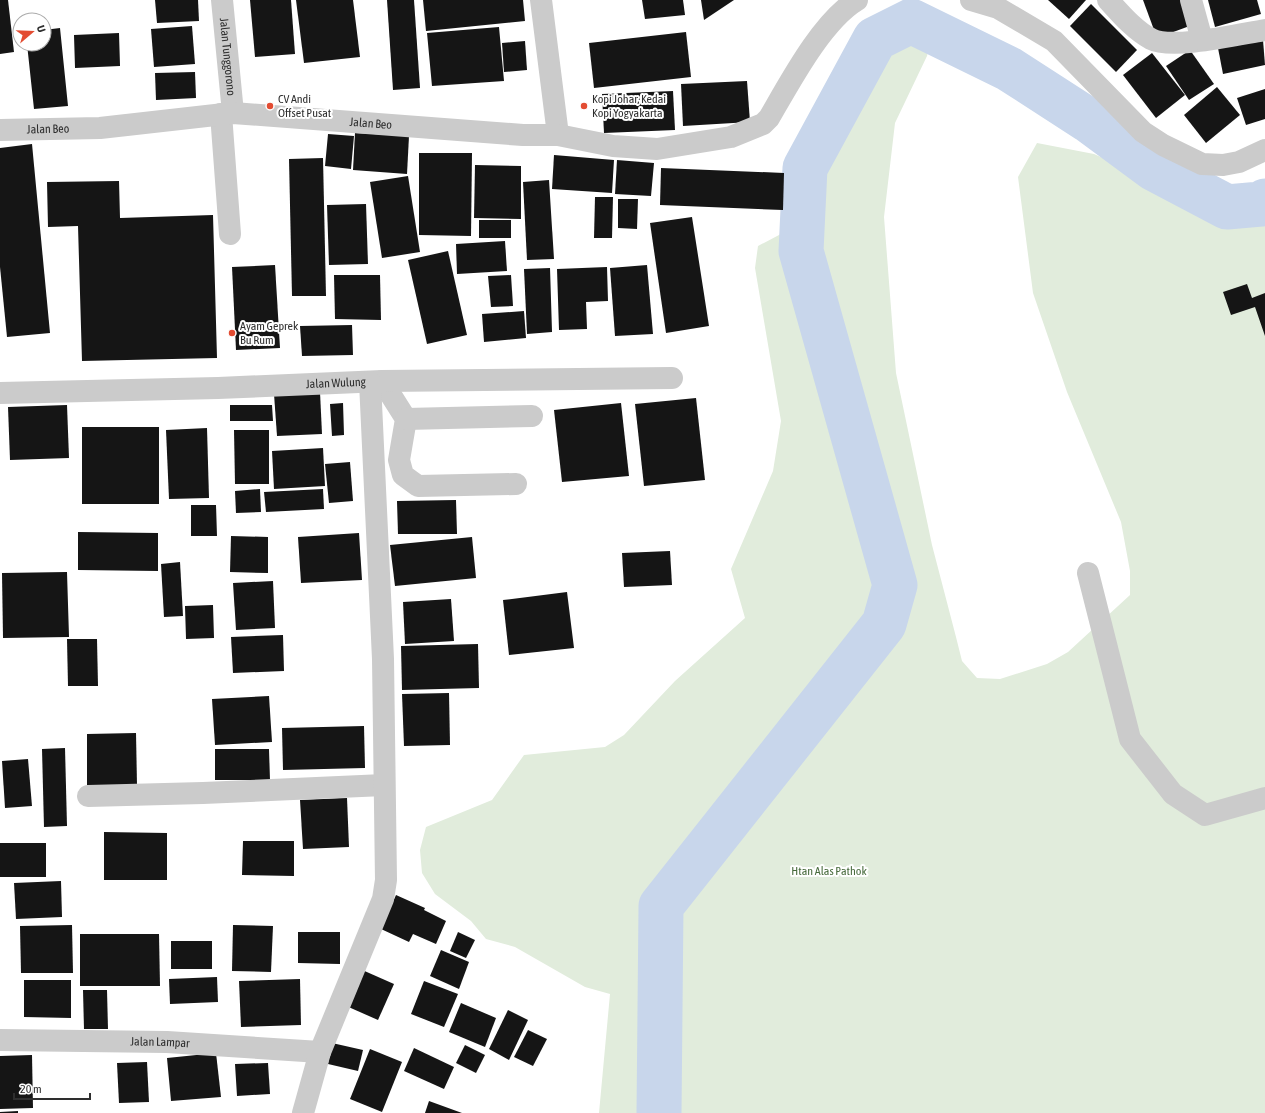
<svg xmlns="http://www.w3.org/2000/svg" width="1265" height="1113" font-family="'Asap Condensed',sans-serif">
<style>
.green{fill:#e1ecdc}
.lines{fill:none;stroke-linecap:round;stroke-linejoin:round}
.river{stroke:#c8d6eb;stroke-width:45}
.building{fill:#151515}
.minor{stroke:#cbcbcb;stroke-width:22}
.poi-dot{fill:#e34c32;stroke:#fff;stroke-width:1.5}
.labels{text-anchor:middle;stroke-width:4;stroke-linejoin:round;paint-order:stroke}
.street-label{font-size:12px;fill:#2e2e2e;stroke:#fff}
.poi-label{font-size:12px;fill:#2e2e2e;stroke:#fff;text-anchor:start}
.park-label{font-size:12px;fill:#476a3c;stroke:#fff}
</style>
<rect width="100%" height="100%" fill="#fff"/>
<path class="green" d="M908 5 931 6 933 33 927 56 895 123 884 217 896 373 932 545 956 637 962 661 977 678 1000 679 1047 664 1068 652 1130 595V571L1121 522 1067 392 1033 293 1018 177 1037 143 1094 154 1121 166 1150 173 1226 212 1265 208V1113H599L610 994 585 987 515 947 486 939 471 921 435 894 422 873 420 850 426 827 492 800 524 755 605 747 624 735 675 681 745 618 731 569 773 471 781 421 755 268 758 246 779 235 795 220 810 144 887 18Z"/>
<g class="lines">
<path class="river" d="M659 1113 661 906 884 624 895 585 801 251 805 168 875 39 911 21 1009 69 1088 120 1153 168 1227 207 1261 204 1265 201"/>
</g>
<g class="building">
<path d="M0 0H8L14 52 0 54Z"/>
<path d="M155 0H198L199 21 157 23Z"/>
<path d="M250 0H291L295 54 255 57Z"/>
<path d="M296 0H353L360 57 304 63Z"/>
<path d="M387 0H414L420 88 393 90Z"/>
<path d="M423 0H523L525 21 426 31Z"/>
<path d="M642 0H683L685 15 645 19Z"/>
<path d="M701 0H734L704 20Z"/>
<path d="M1048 0H1086L1069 19Z"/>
<path d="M1143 0H1186L1195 24 1157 38Z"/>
<path d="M1208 0H1257L1261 14 1215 27Z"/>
<path d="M1091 4 1137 50 1116 72 1070 26Z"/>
<path d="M192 26 195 64 154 67 151 29Z"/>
<path d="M499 27 504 81 432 86 427 33Z"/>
<path d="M60 28 68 106 34 109 27 44H44V30Z"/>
<path d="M686 32 691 77 594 88 589 43Z"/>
<path d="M119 33 120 66 75 68 74 35Z"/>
<path d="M1263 40 1265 65 1223 74 1218 48Z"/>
<path d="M525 41 527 70 504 72 502 43Z"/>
<path d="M1190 50 1214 84 1189 100 1166 66Z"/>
<path d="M1152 53 1185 95 1156 118 1123 75Z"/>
<path d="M195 72 196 98 156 100 155 73Z"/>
<path d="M747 81 750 122 683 126 681 84Z"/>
<path d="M1217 87 1240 115 1206 143 1184 115Z"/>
<path d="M1265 89V119L1246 125 1237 98Z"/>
<path d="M673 91 675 130 604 133 602 94Z"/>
<path d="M355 133 409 136 407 174 353 170Z"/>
<path d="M328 134 354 136 351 169 325 166Z"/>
<path d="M32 144 50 333 7 337 0 267V148Z"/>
<path d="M419 153H472L471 236 419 235Z"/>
<path d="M554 155 614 160 612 193 552 189Z"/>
<path d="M323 158 326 296H292L289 159Z"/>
<path d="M617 160 654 163 651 196 615 194Z"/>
<path d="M475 165 521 166V219L474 218Z"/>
<path d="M661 168 784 173 783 210 660 205Z"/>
<path d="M408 176 420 252 382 258 370 182Z"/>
<path d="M549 180 554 259 527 260 523 182Z"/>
<path d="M119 181 120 218 213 215 217 358 82 361 78 226 48 227 47 182Z"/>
<path d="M595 197H613L612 238H594Z"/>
<path d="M618 199H638L637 229 618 228Z"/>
<path d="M366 204 368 264 329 265 327 205Z"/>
<path d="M692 217 709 326 666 333 650 223Z"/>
<rect x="479" y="220" width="32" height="18"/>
<path d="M505 241 507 271 457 274 456 244Z"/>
<path d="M448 251 467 335 427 344 408 260Z"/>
<path d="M275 265 280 348 236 350 232 267Z"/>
<path d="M647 265 653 334 615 336 610 268Z"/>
<path d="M607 267 608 301 586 302 587 329 559 330 557 269Z"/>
<path d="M550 268 552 332 527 334 524 269Z"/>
<path d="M334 275H380L381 320 335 319Z"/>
<path d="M511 275 513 306 491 307 488 276Z"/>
<path d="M1247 284 1252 298 1265 293V336L1255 307 1231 315 1223 292Z"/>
<path d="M524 311 526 338 484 342 482 314Z"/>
<path d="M352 325 353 355 302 356 300 326Z"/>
<path d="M320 392 322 434 277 436 274 394Z"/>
<path d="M696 398 705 480 644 486 635 404Z"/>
<path d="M343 403 344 435 332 436 330 404Z"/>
<path d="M621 403 629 476 562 482 554 410Z"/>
<path d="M67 405 69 458 10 460 8 407Z"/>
<path d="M230 405H272L273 421H230Z"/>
<rect x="82" y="427" width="77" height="77"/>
<path d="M207 428 209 498 169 499 166 430Z"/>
<path d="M234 430H269V484H235Z"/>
<path d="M323 448 325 486 274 489 272 451Z"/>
<path d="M350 462 353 501 329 503 325 464Z"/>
<path d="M260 489 261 512 236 513 235 491Z"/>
<path d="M323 489 324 509 266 512 264 492Z"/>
<path d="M456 500 457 534H398L397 501Z"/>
<path d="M191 505H216L217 536H191Z"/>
<path d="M78 532 158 533V571L78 570Z"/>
<path d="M359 533 362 580 301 583 298 537Z"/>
<path d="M231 536 268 537V573L230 572Z"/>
<path d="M472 537 476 578 395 586 390 545Z"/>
<path d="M670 551 672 585 624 587 622 553Z"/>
<path d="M180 562 183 616 164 617 161 564Z"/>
<path d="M67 572 69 637 3 638 2 573Z"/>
<path d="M273 581 275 628 236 630 233 583Z"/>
<path d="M567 592 574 648 509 655 503 600Z"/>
<path d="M451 599 454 641 405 644 403 602Z"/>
<path d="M213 605 214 638 186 639 185 606Z"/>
<path d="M283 635 284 671 233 673 231 637Z"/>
<path d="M67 639H97L98 686H68Z"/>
<path d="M478 644 479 688 402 690 401 646Z"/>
<path d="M449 693 450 745 404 746 402 694Z"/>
<path d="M269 696 272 742 215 745 212 699Z"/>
<path d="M364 726 365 768 283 770 282 728Z"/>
<path d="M136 733 137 785 87 786V734Z"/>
<path d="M65 748 67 826 44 827 42 749Z"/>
<path d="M215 749H269L270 780H215Z"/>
<path d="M28 759 32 806 5 808 2 761Z"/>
<path d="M347 798 349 847 303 849 300 800Z"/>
<path d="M104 832 167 833V880H104Z"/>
<path d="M243 841H294V876L242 875Z"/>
<rect x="0" y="843" width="46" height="34"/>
<path d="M61 881 62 917 16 919 14 883Z"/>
<path d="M396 895 425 908 424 910 446 921 436 944 413 934 409 942 381 929Z"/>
<path d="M72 925 73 973H21L20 926Z"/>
<path d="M233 925 273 926 271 972 232 971Z"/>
<path d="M298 932H340V964L298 963Z"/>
<path d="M458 932 475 940 466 958 450 951Z"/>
<path d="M80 934H159L160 986H80Z"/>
<rect x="171" y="941" width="41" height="28"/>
<path d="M441 950 469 962 459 989 430 976Z"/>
<path d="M360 969 394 984 378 1020 344 1005Z"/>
<path d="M217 977 218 1002 170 1004 169 979Z"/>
<path d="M300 979 301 1025 241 1027 239 981Z"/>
<path d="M24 980H71V1018L24 1017Z"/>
<path d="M424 981 458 994 444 1027 411 1014Z"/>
<path d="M83 990H107L108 1029H84Z"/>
<path d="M461 1003 496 1018 485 1047 449 1032Z"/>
<path d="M508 1010 528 1020 509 1060 489 1049Z"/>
<path d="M528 1030 547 1039 533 1066 514 1057Z"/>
<path d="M332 1043 363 1050 358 1071 328 1064Z"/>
<path d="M465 1045 485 1055 476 1073 456 1063Z"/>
<path d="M414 1048 454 1067 444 1089 404 1071Z"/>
<path d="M370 1049 402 1062 382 1112 350 1099Z"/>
<path d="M216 1053 221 1097 171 1101 167 1058Z"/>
<path d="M32 1055 33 1108 0 1109V1056Z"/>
<path d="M147 1062 149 1102 119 1103 117 1063Z"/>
<path d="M268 1063 270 1094 237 1096 235 1064Z"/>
<path d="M429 1101 462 1113H425Z"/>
<path d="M18 1111V1113H0V1112Z"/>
</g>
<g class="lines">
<g class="minor">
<path id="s1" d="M222 0 233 113"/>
<path d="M541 0 558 135"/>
<path d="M971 0 998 8 1054 41 1143 132 1163 145 1202 164 1223 165 1239 162 1265 150"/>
<path d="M1108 0C1120 13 1134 30 1151 39 1172 50 1240 34 1265 30"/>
<path d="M1191 0 1202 40"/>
<path d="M221 114 230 234"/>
<path id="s2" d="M0 130 100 128 233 113 523 135H558L613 146 657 149 731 137 763 124 769 118C790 82 822 21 857 0"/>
<path d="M382 381 406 419 399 460 403 475 418 486 516 484"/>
<path id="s3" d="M0 393 218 388 382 381 672 378"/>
<path d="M406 419 532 416"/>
<path d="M1088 573 1130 739 1173 794 1205 815 1265 798"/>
<path d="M88 796 203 793 384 785"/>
<path id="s4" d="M0 1040 167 1042 320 1052"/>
<path d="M303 1113 320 1052 383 899 386 880 383 659 370 382"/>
</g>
</g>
<g class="poi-dot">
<circle cx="270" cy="106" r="4"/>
<circle cx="584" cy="106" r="4"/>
<circle cx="232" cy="333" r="4"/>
</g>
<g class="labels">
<g class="street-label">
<text dy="4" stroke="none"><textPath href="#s1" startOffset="57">Jalan Tunggorono</textPath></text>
<text dy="4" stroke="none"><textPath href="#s2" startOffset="372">Jalan Beo</textPath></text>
<text dy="4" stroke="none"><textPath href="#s2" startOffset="48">Jalan Beo</textPath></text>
<text dy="4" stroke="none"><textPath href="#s3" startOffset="336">Jalan Wulung</textPath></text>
<text dy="4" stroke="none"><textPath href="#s4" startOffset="160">Jalan Lampar</textPath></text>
</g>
<g class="poi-label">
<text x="278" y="103">CV Andi<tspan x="278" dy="14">Offset Pusat</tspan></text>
<text x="592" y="103">Kopi Johar, Kedai<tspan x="592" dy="14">Kopi Yogyakarta</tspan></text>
<text x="240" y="330">Ayam Geprek<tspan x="240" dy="14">Bu Rum</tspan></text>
</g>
<g class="park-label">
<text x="829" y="875">Htan Alas Pathok</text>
</g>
</g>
<g transform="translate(32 32) rotate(71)"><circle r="19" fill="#ffffff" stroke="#ababab"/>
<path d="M0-3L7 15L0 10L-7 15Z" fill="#e34c32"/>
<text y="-6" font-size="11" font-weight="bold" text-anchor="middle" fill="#2e2e2e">U</text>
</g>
<path d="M14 1093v6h76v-6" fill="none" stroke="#2e2e2e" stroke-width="2"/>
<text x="20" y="1093" font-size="12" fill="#2e2e2e" stroke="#ffffff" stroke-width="3" paint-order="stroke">20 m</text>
</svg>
